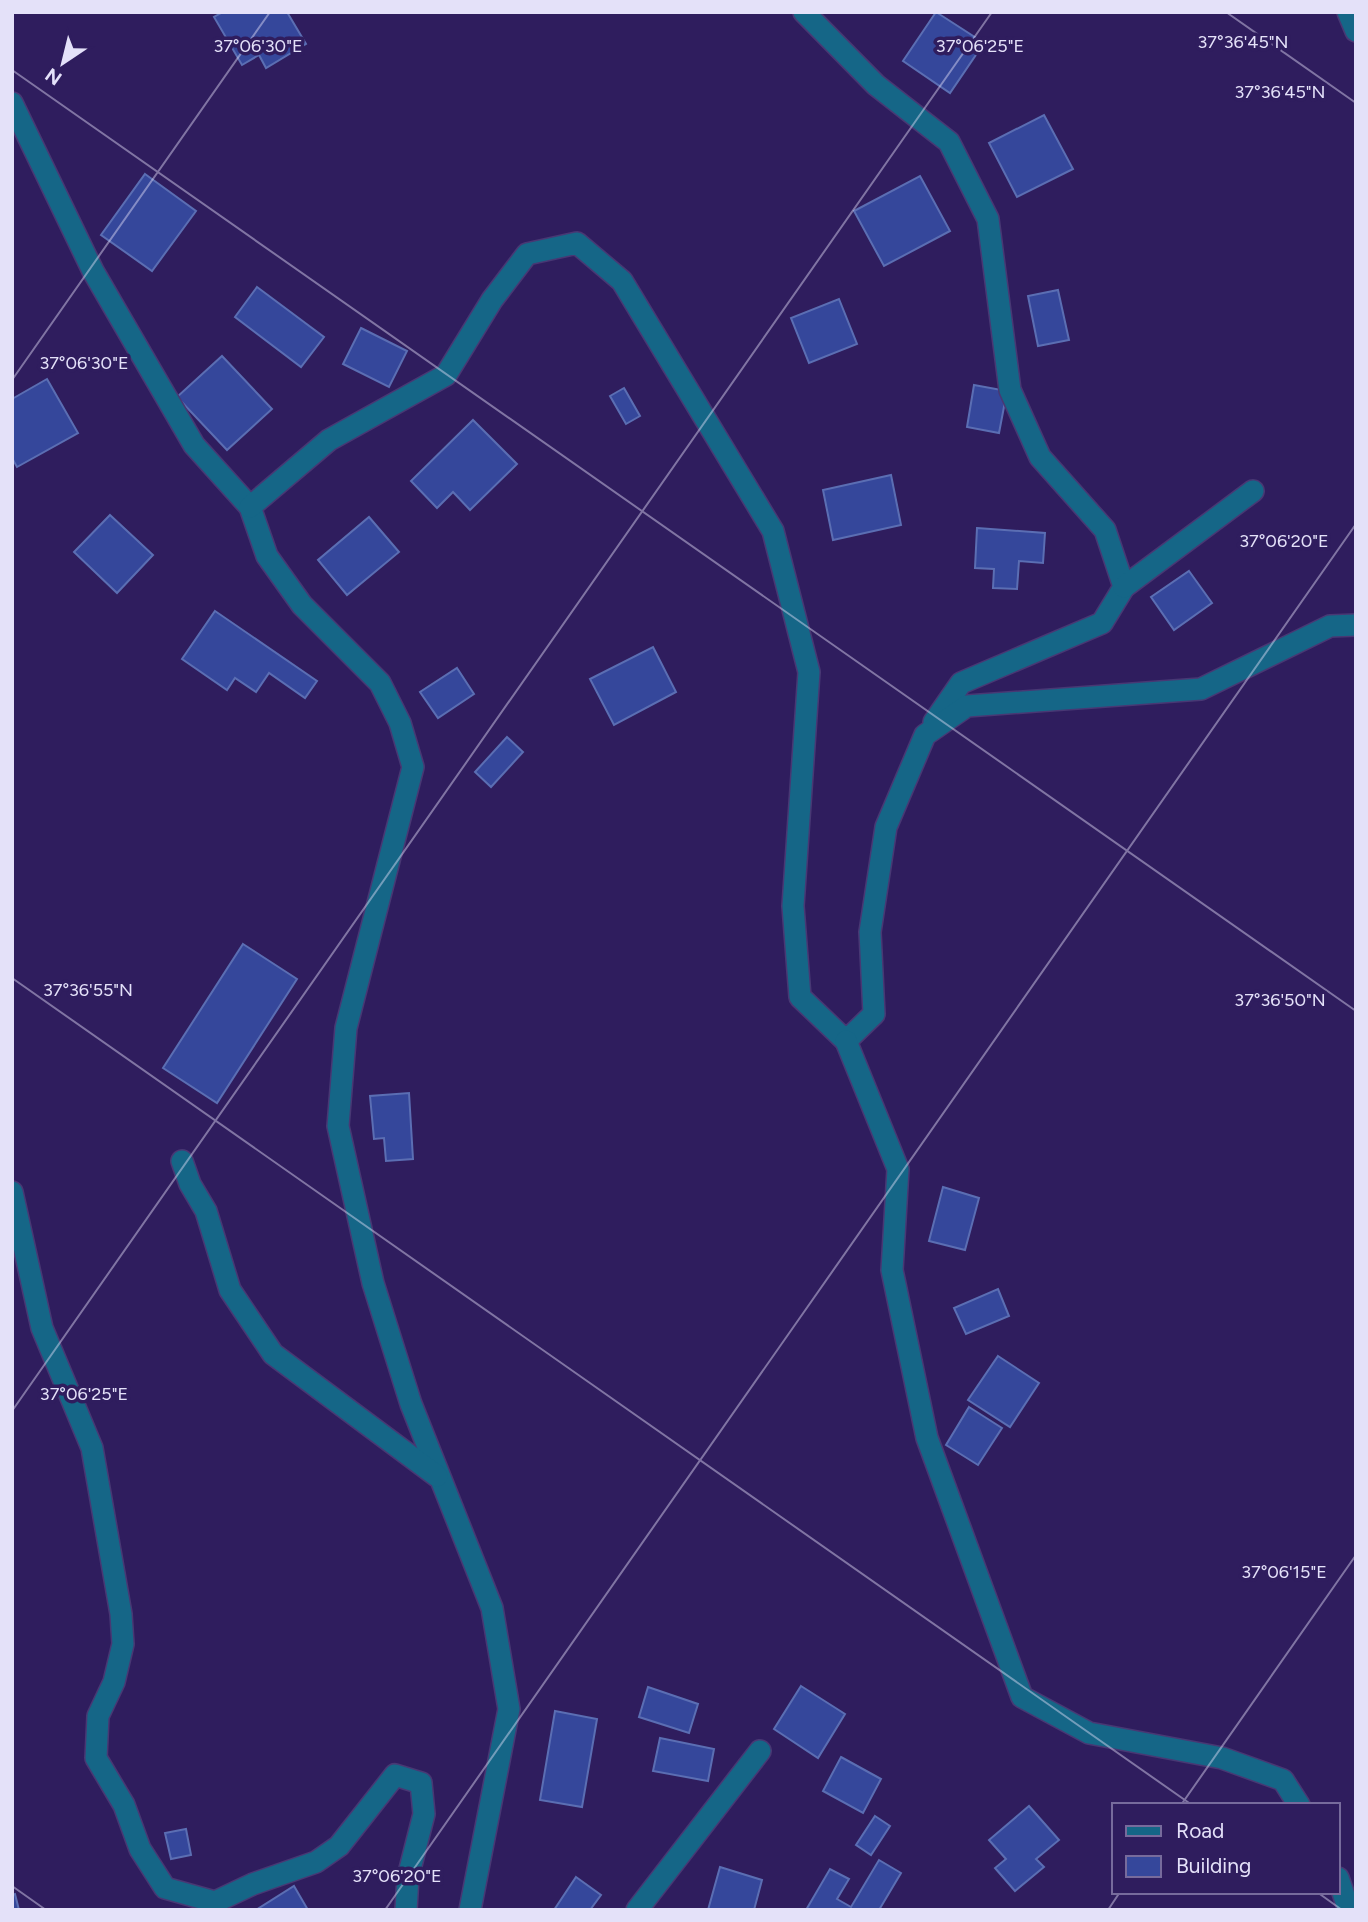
<svg xmlns="http://www.w3.org/2000/svg" width="1368" height="1922" font-family="Figtree,sans-serif">
<style>
.building{fill:#35479b;stroke:#5b6eb3;stroke-width:2}
.lines{fill:none;stroke-linecap:round;stroke-linejoin:round}
.minor-casing{stroke:#483874;stroke-width:24}
.minor{stroke:#156687;stroke-width:21}
.ticks{fill:none;stroke:#e4e1f9;stroke-width:2;stroke-opacity:0.45}
.ticks-label{font-size:18px;text-anchor:middle;fill:#e4e1f9;stroke:#2f1d5e;stroke-width:7;stroke-linejoin:round;paint-order:stroke}
</style>
<rect width="100%" height="100%" fill="#2f1d5e"/>
<g class="building">
<path d="M223 12H287L306 44 266 68 259 55 242 65 214 17Z"/>
<path d="M936 12 984 43 950 93 903 61Z"/>
<path d="M1044 115 1073 169 1017 197 989 143Z"/>
<path d="M145 174 196 211 152 271 101 235Z"/>
<path d="M920 176 950 231 884 266 854 211Z"/>
<path d="M257 287 324 337 301 367 235 317Z"/>
<path d="M1058 290 1069 340 1038 346 1028 296Z"/>
<path d="M839 299 857 344 809 363 791 318Z"/>
<path d="M361 328 407 351 389 387 343 364Z"/>
<path d="M222 356 272 409 227 450 177 397Z"/>
<path d="M47 379 78 433 17 467 12 458V399Z"/>
<path d="M974 385 1007 391 999 433 967 427Z"/>
<path d="M624 388 640 416 626 424 610 396Z"/>
<path d="M473 420 517 464 470 510 453 492 437 508 411 481Z"/>
<path d="M891 475 901 525 833 540 823 490Z"/>
<path d="M110 515 153 555 117 593 74 552Z"/>
<path d="M369 517 399 552 347 595 318 560Z"/>
<path d="M977 528 1045 533 1043 563 1019 561 1017 589 993 588 994 569 975 568Z"/>
<path d="M1189 571 1212 603 1174 630 1151 597Z"/>
<path d="M215 611 317 681 305 698 269 673 256 692 235 678 227 690 182 659Z"/>
<path d="M653 647 676 692 614 725 590 679Z"/>
<path d="M457 668 474 694 438 718 420 692Z"/>
<path d="M507 737 523 752 491 787 475 772Z"/>
<path d="M243 944 297 979 217 1103 163 1068Z"/>
<path d="M409 1093 413 1159 386 1161 384 1138 374 1139 370 1096Z"/>
<path d="M943 1187 979 1198 965 1250 929 1241Z"/>
<path d="M998 1289 1009 1316 966 1334 954 1308Z"/>
<path d="M998 1356 1039 1383 1010 1427 968 1400Z"/>
<path d="M969 1407 1002 1428 978 1465 946 1445Z"/>
<path d="M801 1686 845 1714 818 1758 774 1729Z"/>
<path d="M648 1687 698 1704 689 1733 639 1717Z"/>
<path d="M555 1711 597 1719 582 1807 540 1800Z"/>
<path d="M660 1738 714 1749 708 1781 653 1771Z"/>
<path d="M841 1757 881 1779 863 1813 823 1791Z"/>
<path d="M1029 1806 1059 1840 1036 1859 1044 1867 1015 1891 995 1868 1006 1859 989 1840Z"/>
<path d="M875 1816 890 1826 871 1855 856 1845Z"/>
<path d="M186 1829 191 1855 171 1859 165 1833Z"/>
<path d="M879 1860 901 1873 879 1910H806L830 1869 849 1879 837 1899 851 1907Z"/>
<path d="M720 1867 762 1880 754 1910H708Z"/>
<path d="M576 1877 601 1895 590 1910H554Z"/>
<path d="M294 1886 308 1910H256Z"/>
<path d="M15 1894 19 1910H12V1895Z"/>
</g>
<g class="lines">
<g class="minor-casing">
<g id="minor">
<path d="M804 12 876 85 949 142 988 219 1010 390 1040 457 1105 530 1124 587 1102 623 961 683 934 722"/>
<path d="M1348 12 1356 31"/>
<path d="M12 103 93 271 194 445 250 507 267 556 302 605 380 683 400 723 413 767 346 1028 338 1126 373 1283 411 1404 492 1608 509 1709 470 1910"/>
<path d="M250 507 329 440 446 375 492 300 527 254 577 243 622 281 773 531 809 672 793 906 800 997 846 1041 874 1014 870 932 886 827 925 735 967 706 1201 689 1330 626 1356 625"/>
<path d="M1124 587 1253 491"/>
<path d="M846 1041 898 1169 892 1270 927 1438 1022 1697 1089 1733 1222 1758 1283 1780 1299 1805"/>
<path d="M182 1161 190 1184 206 1211 230 1290 273 1354 437 1476"/>
<path d="M12 1192 42 1328 92 1448 121 1614 123 1644 114 1682 98 1716 96 1758 124 1805 140 1849 165 1888 215 1902 253 1884 316 1862 339 1846 395 1775 421 1783 424 1814 408 1877 406 1910"/>
<path d="M1338 1878 1349 1910"/>
<path d="M637 1910 760 1751"/>
</g>
</g>
<use href="#minor" class="minor"/>
</g>
<path class="ticks" d="M1226 12 1356 103M12 70 1356 1011M12 380 270 12M12 978 1192 1805M12 1411 992 12M1181 1805 1356 1555M12 1886 46 1910M1317 1892 1342 1910M385 1910 1356 524M1108 1910 1120 1892"/>
<g class="ticks-label">
<text x="1243" y="48">37°36'45"N</text>
<text x="258" y="52">37°06'30"E</text>
<text x="980" y="52">37°06'25"E</text>
<text x="1280" y="98">37°36'45"N</text>
<text x="84" y="369">37°06'30"E</text>
<text x="1284" y="547">37°06'20"E</text>
<text x="88" y="996">37°36'55"N</text>
<text x="1280" y="1006">37°36'50"N</text>
<text x="84" y="1400">37°06'25"E</text>
<text x="1284" y="1578">37°06'15"E</text>
<text x="397" y="1882">37°06'20"E</text>
</g>
<rect width="1368" height="1922" fill="none" stroke="#e4e1f9" stroke-width="28"/>
<rect x="1112" y="1803" width="228" height="91" fill="#2f1d5e" stroke="#776b9c" stroke-width="2"/>
<rect x="1126" y="1826" width="35" height="10" fill="#156687" stroke="#776b9c" stroke-width="2"/>
<text x="1176" y="1838" font-size="21" fill="#e4e1f9">Road</text>
<rect x="1126" y="1856" width="35" height="21" fill="#35479b" stroke="#776b9c" stroke-width="2"/>
<text x="1176" y="1873" font-size="21" fill="#e4e1f9">Building</text>
<g transform="translate(63 63) rotate(215)" stroke="#2f1d5e" stroke-width="5" paint-order="stroke">
<path d="M0-5L12 26L0 18L-12 26Z" fill="#e4e1f9"/>
<text y="-10" font-size="19" font-weight="bold" text-anchor="middle" fill="#e4e1f9">N</text>
</g>
</svg>
